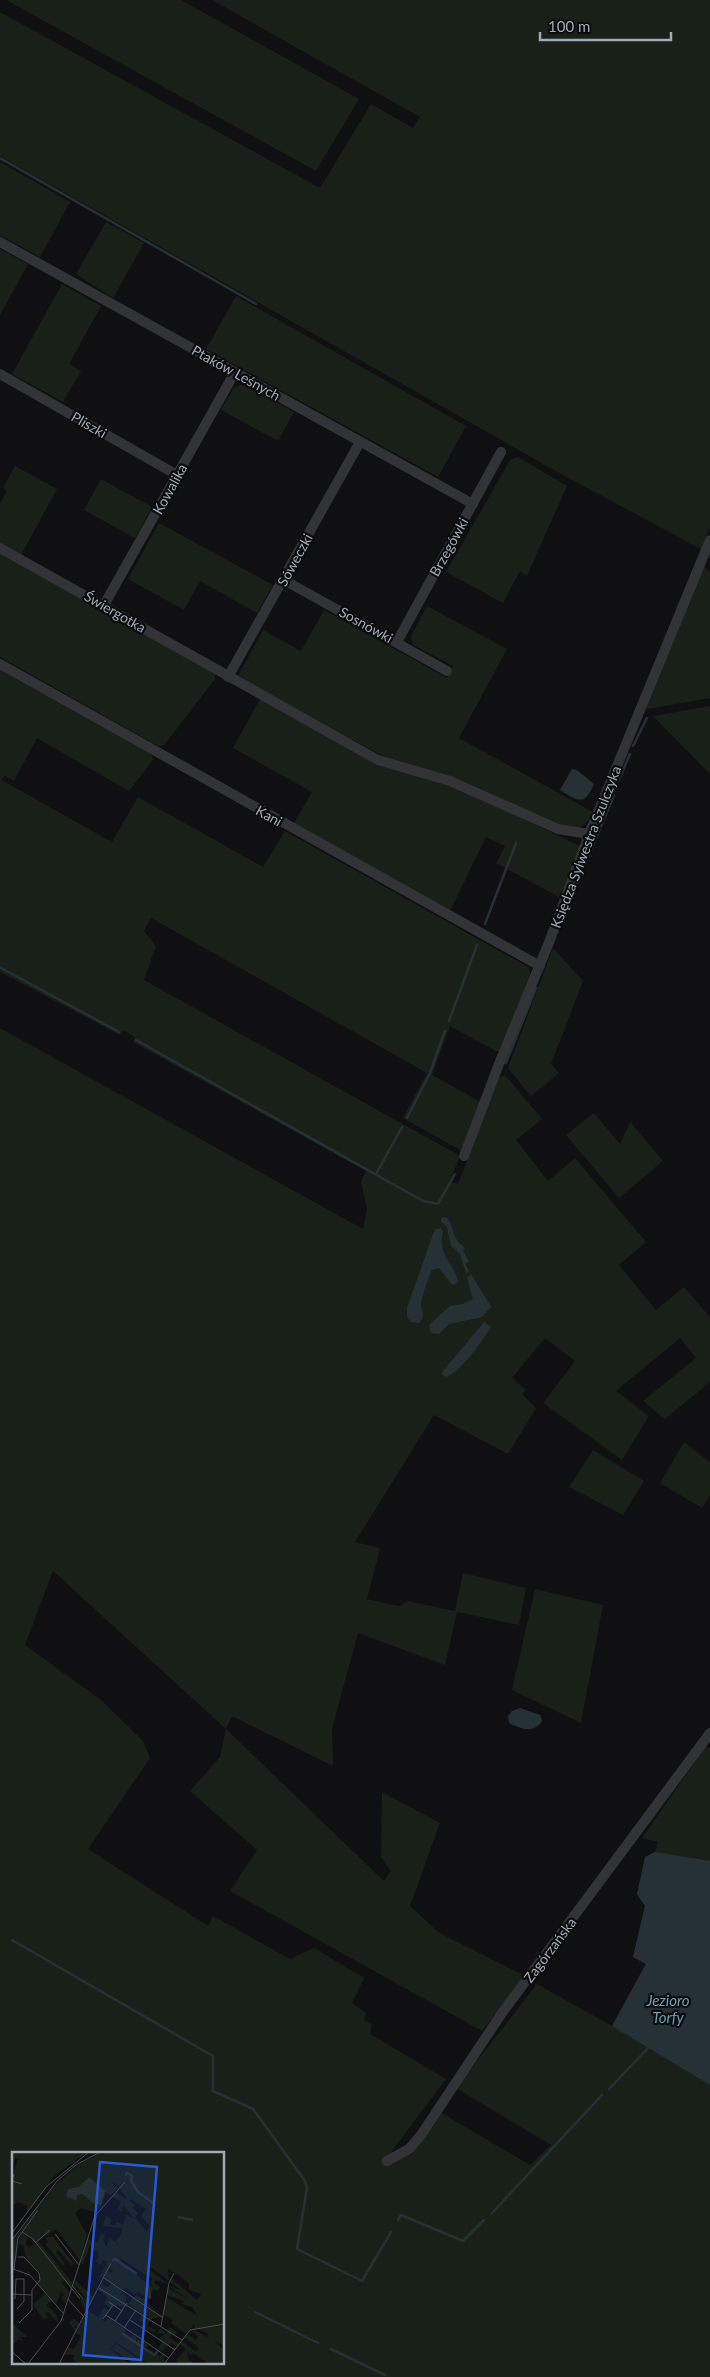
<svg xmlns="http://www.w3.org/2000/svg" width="710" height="2377" font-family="Lato,sans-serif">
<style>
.green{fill:#182018;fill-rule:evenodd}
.water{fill:#263136}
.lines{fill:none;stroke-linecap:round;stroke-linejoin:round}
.stream{stroke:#263136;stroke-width:2.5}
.minor{stroke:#313337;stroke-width:10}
.labels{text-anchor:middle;stroke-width:4.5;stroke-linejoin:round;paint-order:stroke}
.street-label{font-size:14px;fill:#a0a9b4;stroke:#0b0c0d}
.water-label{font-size:15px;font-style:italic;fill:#749db2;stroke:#0b0c0d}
.inset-river{fill:none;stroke:#263136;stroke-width:2.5}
.inset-road{fill:none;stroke:#4a4d53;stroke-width:1}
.view{fill:#2a57d4;fill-opacity:0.15;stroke:#2a57d4;stroke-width:2.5}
.inset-edge{fill:none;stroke:#a0a9b4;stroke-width:2.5}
</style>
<rect width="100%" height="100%" fill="#101012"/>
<g class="green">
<path d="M6 0H181L359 99 316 171Z"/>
<path d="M212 0H710V527L701 549 561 474 0 156V12L320 188 371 104 413 128 420 117Z"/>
<path d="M0 162 70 202 40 257 0 235Z"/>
<path d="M106 222 144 243 113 298 76 274Z"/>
<path d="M0 249 28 264 0 315Z"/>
<path d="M62 284 101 306 69 364 81 371 63 402 12 374Z"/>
<path d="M236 296 466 426 438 477 206 349Z"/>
<path d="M243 384 294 412 278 441 221 410 234 387Z"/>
<path d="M518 457 567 486 527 576 520 571 503 603 446 572 510 460Z"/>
<path d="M15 466 57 489 21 555 0 543V503L7 491 3 488Z"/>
<path d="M101 479 152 507 135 538 84 510Z"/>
<path d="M159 523 273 585 257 613 200 581 184 610 128 579Z"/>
<path d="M0 552 215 673V679L164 745 158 746 0 657Z"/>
<path d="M703 565 710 572V698L648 709 644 706Z"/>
<path d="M427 606 507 649 459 738 593 812C582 833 577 828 555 825L400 765 237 678 263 630 301 651 324 610 447 678 453 666 413 645 411 636Z"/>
<path d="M0 670 151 754 153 760 129 791 37 738 14 781 5 776 1 780 7 783 112 842 138 797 263 867 285 831 528 967 531 975 502 1051H496L450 1026 432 1075 481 1102 462 1151 403 1118 427 1073 151 918 144 931 156 946 144 980 460 1156 450 1181 458 1184 499 1077 505 1075 542 1119 516 1140 548 1181 575 1158 646 1242 619 1265 656 1310 684 1287 710 1317V1382L665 1419 643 1401 696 1358 680 1338 616 1391 649 1416 622 1460 543 1403 575 1361 545 1338 512 1378 526 1390 522 1394 536 1408 508 1454 434 1415 355 1542 380 1548 367 1599 399 1606 408 1601 455 1611 463 1573 526 1588 519 1625 457 1612 445 1665 358 1633 332 1729 333 1766 232 1716 226 1729 384 1881 391 1871 381 1857 382 1792 440 1823 410 1906 438 1932 525 1976 482 2031 230 1891 257 1850 190 1791 220 1757 226 1729 53 1571 25 1645 101 1700 143 1741 150 1758 88 1849 208 1926 213 1916 290 1959 314 1948 364 1978 352 2003 366 2013 364 2020 372 2025 370 2034 446 2079 391 2152 405 2157 440 2112 530 2165 551 2145 456 2088 537 1984 612 2026 646 1964 633 1957 645 1906 637 1894 645 1857 655 1852 658 1842 642 1838 706 1746 710 1748V2377H0V1028L363 1229 367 1209 361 1182 366 1171 133 1042 135 1037 123 1030 120 1035 0 972ZM14 2153H224V2363H14Z"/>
<path d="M260 699 394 770 433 780 476 796 580 846 561 898 496 863 505 846 486 837 450 911 294 823 312 792 233 748Z"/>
<path d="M710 706V774L653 716Z"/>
<path d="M553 948 583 981 551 1064 559 1073 531 1096 508 1068Z"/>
<path d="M594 1113 620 1144 630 1122 663 1161 619 1198 566 1135Z"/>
<path d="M684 1442 710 1462V1495L702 1508 660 1483Z"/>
<path d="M593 1450 644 1481 623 1515 569 1487Z"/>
<path d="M535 1589 603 1605 581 1723 512 1690Z"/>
</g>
<g class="water">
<path d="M572 769 577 770 594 784C584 807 578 801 560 790Z"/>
<path d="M442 1217 447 1218C456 1231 450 1236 465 1248L463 1251 469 1261 465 1264 469 1271 466 1273 460 1254 451 1246 447 1227 441 1221Z"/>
<path d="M441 1228 443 1231C437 1257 454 1261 458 1282L452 1285 439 1268 432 1270C429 1275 421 1300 421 1304 421 1313 426 1315 419 1323L411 1322 407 1316V1308L433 1234 436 1229Z"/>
<path d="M471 1274 491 1307 482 1317 449 1324 439 1334 431 1333 429 1325 450 1306 463 1304 473 1299 467 1278Z"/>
<path d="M484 1322 491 1327C481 1342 462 1371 446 1377L442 1374 443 1371Z"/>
<path d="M520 1708 540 1715 542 1721C534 1734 521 1729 509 1723L508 1716 512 1711Z"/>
<path d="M655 1852 710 1861V2085L612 2026 646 1964 633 1957 645 1906 637 1894 645 1857Z"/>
</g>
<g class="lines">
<g class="stream">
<path d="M0 158 256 304"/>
<path d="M633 746 647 718"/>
<path d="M618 782 630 754"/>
<path d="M569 903 614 795"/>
<path d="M485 924 516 843"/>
<path d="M1 968 119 1032"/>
<path d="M449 1021 477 945"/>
<path d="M136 1040 423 1201 438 1204 455 1174"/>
<path d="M506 1063 536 988"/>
<path d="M407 1118 430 1073 445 1031"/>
<path d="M376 1174 402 1127"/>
<path d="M12 1940 213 2056V2091L253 2109 305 2181 307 2188 297 2249 362 2281 391 2232"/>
<path d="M609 2089 649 2047"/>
<path d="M492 2213 602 2095"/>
<path d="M398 2220 401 2215 463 2241 484 2220"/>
<path d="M255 2312 318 2343"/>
<path d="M331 2349 385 2375"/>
</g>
<g class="minor">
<path d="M0 242 473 504"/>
<path d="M0 374 177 475"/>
<path d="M0 548 378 760 450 781 558 829 589 834"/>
<path d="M284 580 447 671"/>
<path d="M104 605 235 372"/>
<path d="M397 642 501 452"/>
<path d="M0 664 540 966"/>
<path d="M228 677 360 442"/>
<path d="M464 1156 499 1064 550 940 589 834 710 540"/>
<path d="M387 2161 409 2149 421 2135 502 2013 710 1733"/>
</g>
</g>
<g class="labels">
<g class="street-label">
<text transform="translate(236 373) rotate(29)" y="5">Ptaków Leśnych</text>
<text transform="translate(89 425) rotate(30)" y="5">Pliszki</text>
<text transform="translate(170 489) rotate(-61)" y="5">Kowalika</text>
<text transform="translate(449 547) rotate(-61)" y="5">Brzegówki</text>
<text transform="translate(295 560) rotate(-61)" y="5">Sóweczki</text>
<text transform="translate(115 612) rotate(30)" y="5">Świergotka</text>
<text transform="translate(366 625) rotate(29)" y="5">Sosnówki</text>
<text transform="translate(269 816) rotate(29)" y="5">Kani</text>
<text transform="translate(586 847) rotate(-69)" y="5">Księdza Sylwestra Szulczyka</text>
<text transform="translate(550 1950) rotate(-53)" y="5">Zagórzańska</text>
</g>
<g class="water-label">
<text x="668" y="2006">Jezioro<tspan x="668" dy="17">Torfy</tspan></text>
</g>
</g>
<g transform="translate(12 2152)">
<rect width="212" height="212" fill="#101012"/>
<path d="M0 0H75L41 25 15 61V54L5 50 0 55V30L16 34 0 29 6 5 0 11ZM90 0H93L86 4 96 0H212V172L182 177 183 171 174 182 159 171 161 168 151 162 155 146 186 164 180 155 169 152 172 150 170 148 155 143 156 136 176 147 157 134 169 138 158 130 160 127 185 148 189 142 177 138V131L156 116 157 129 139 115 137 117 156 132 144 128 142 131 148 135 146 139 142 137 134 150 150 163 122 145 124 143 131 147 133 144 126 139 123 142 114 136 111 138 93 126 95 119 99 121 101 118 97 115 91 127 88 124 95 112 92 108 88 113 83 109 87 106 85 97 82 99 78 93 71 113 68 109 76 85 81 91 86 89 89 81 93 83 91 87 94 95 98 86 103 90 110 81V76L91 74 94 64 99 67 98 72 103 74 104 70 111 73 114 62 122 67 111 53 110 60 106 57 109 50 100 44 104 40 116 48 107 36 111 30 108 34 99 30 106 36 99 43 93 40 90 54 84 61 69 56 63 61 75 83 68 108 44 77 26 89 60 130 59 136 52 129 50 131 57 140 54 151 49 146 52 143 49 139 44 152 28 134V121L13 104 12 94 6 91 10 81 16 85 13 91 17 96 23 91 33 105 23 90 11 80 39 42 6 85 5 105 0 116V90L39 37 65 14ZM119 47 134 57 129 64 138 74 135 80 123 66 126 61 121 56 123 53 117 49ZM108 106 140 127 138 131 142 136 107 110ZM40 84 62 112 60 114 46 98 44 100 53 112 51 114 33 92 36 90 33 86ZM62 127 81 145 75 158 86 165 92 155 96 158 90 168 94 170 97 166 114 178 111 182 118 187 121 183 124 185V191L127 187 136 193 133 197 142 200 141 203 147 199 145 202 148 204 150 201 153 203 151 212H137L104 190 99 197 96 195 117 212H67L60 207 63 203 53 202 57 195 62 197 69 184 64 181 67 176 61 173 65 177 64 180 57 170 62 166 68 173 74 161 68 148 74 146 61 131ZM90 131 95 136 99 131 111 139 109 141 115 145 112 155 100 153 98 156 92 151 96 145 86 138ZM33 141 39 149 34 153 45 163 46 171 36 160 33 162 36 165 32 168 21 153ZM121 146 149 165 139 167 135 174 145 178 142 180 130 176 137 166 134 164 131 170 127 168 131 162 116 152ZM0 171 15 185H8L12 191 7 187 0 193ZM212 173V193L202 189 211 197 212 195V212H191L193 209 181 201 179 204 175 198 177 208 184 212H166L164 208 174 197 168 192 170 189 184 200 187 196 172 185 175 182 184 188 186 184 179 179 183 178 194 185 197 182 186 177ZM149 175 154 183 157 175 165 180 157 185 167 192 165 195 159 191 150 199 146 197 150 190 147 187 152 182 145 181ZM104 192 116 200 135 212H123L100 197Z" fill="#182018" fill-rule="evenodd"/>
<path d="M77 25 93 39 89 53 81 51 71 42 65 43 64 49 54 44 56 37 67 35Z" fill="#263136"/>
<path class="inset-river" d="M113 24 115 21 120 24 119 29 126 40 141 51M166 65 181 68M100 109 103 107 125 122M136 130 138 147M110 181 142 203 146 199"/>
<path class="inset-road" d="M2 22 0 29 10 32M10 80 21 87 68 147M0 81 34 35 77 0M43 82 67 113M0 88 45 29 64 13 88 0M23 91 38 78M6 105H12L27 121 28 128 20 138V158L7 171M1 117 18 123 51 161M2 117 6 86 26 58M92 126 150 165M60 133 71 147M87 136 170 188M0 142 20 143M3 147 4 127H12V149L5 157M56 147 71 164M97 150 110 159M94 163 157 206M91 167 101 153M118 168 163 198M103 169 115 151M149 174 157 131 162 121M112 176 124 158M0 200 14 212M16 212 49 169 83 64 113 30M47 212 99 111M152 212 178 178 213 172"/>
<path class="view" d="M88 10 145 15 129 208 71 203Z"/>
<rect width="212" height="212" class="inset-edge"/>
</g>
<path d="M540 32v8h131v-8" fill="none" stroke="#a0a9b4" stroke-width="2.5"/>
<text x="548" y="32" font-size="15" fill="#a0a9b4" stroke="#0b0c0d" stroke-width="4" paint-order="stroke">100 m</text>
</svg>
